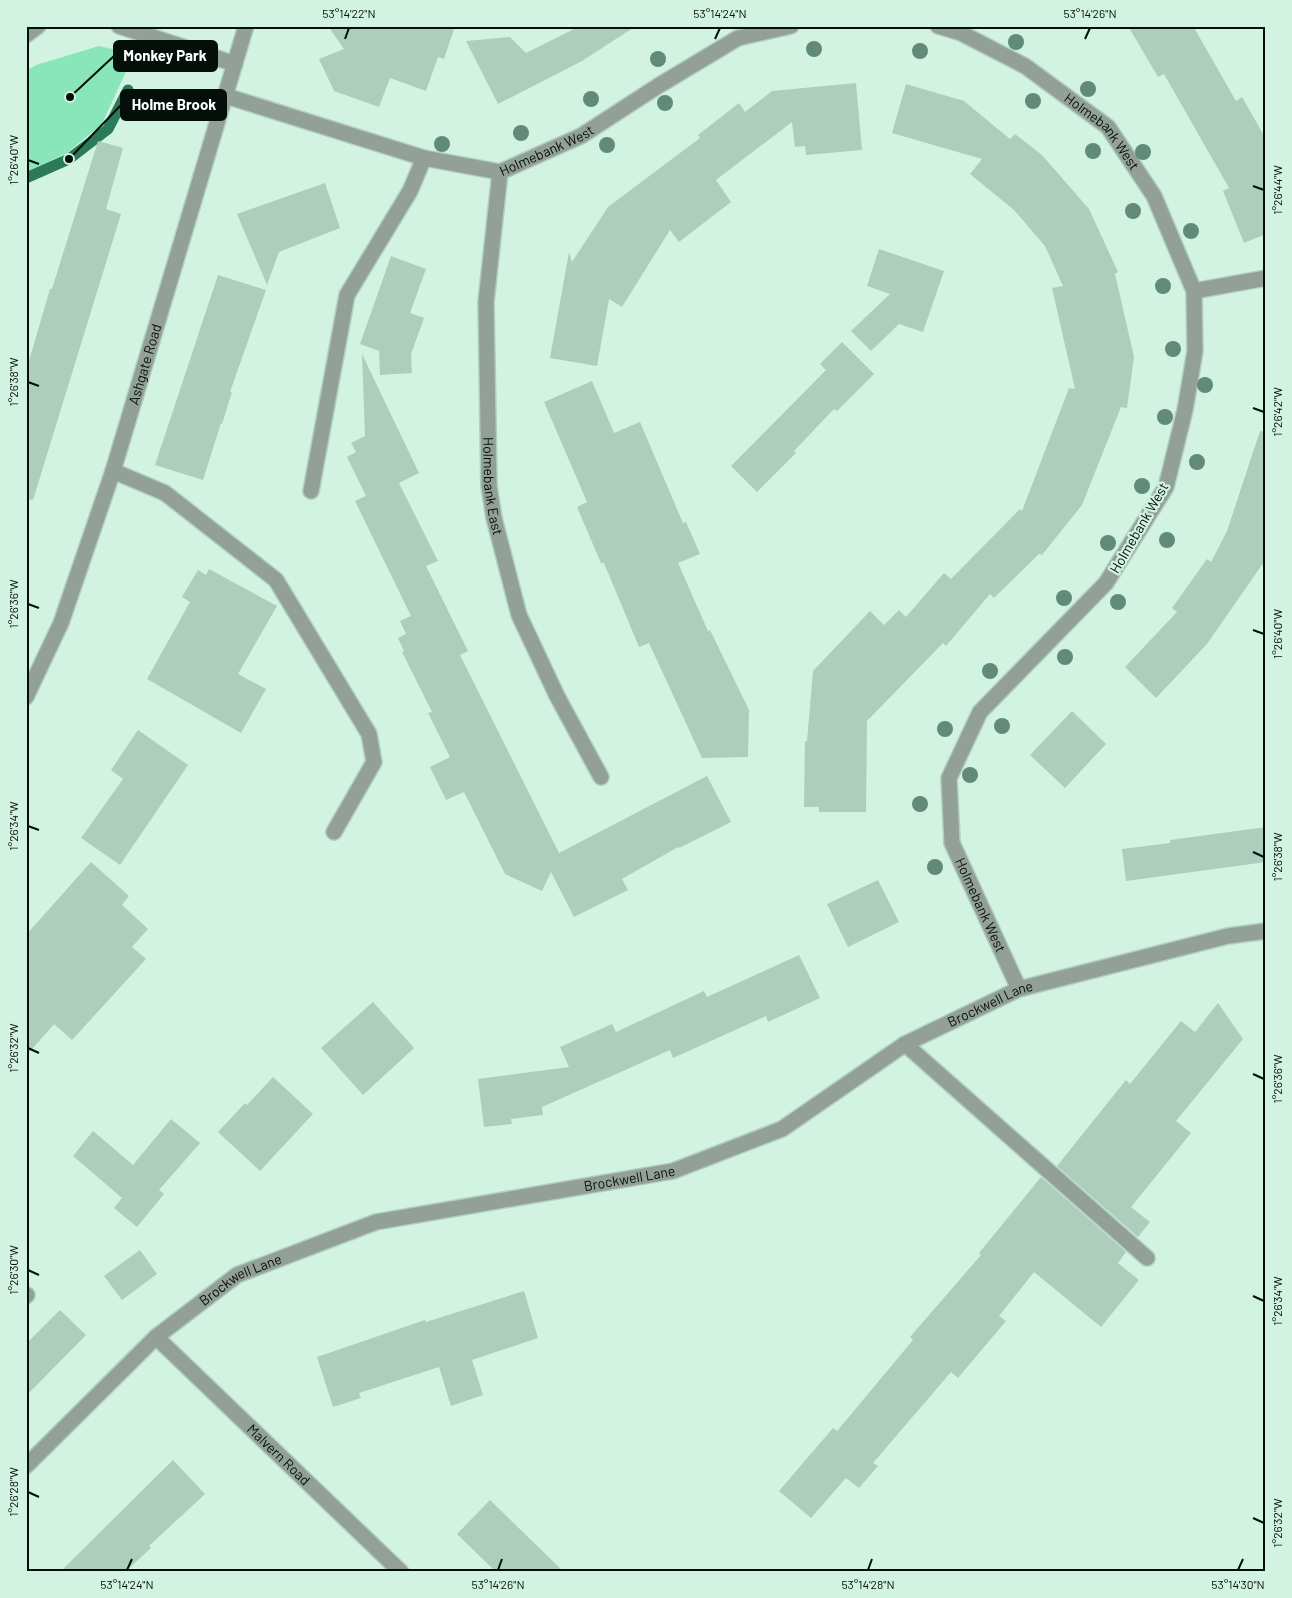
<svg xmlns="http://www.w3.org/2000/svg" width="1292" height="1598" font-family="Barlow,sans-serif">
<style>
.green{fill:#89e6ba}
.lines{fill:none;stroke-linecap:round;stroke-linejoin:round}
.stream{stroke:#2b7a59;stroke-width:11}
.building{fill:#aecebd}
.service-casing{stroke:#b1cfbf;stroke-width:18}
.minor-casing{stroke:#b1cfbf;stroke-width:18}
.tertiary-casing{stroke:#b1cfbf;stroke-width:18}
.service{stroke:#93a099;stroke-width:15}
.minor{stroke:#93a099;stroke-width:15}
.tertiary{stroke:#93a099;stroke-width:15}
.tree{fill:#618a78}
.ticks{fill:none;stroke:#050f0a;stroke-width:2}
.labels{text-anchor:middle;stroke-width:4.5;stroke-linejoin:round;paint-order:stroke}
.street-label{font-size:14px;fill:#050f0a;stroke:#d2f3e1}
.leader{fill:none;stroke:#050f0a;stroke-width:2}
.callout-dot{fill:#050f0a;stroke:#d2f3e1;stroke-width:2}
.callout{fill:#050f0a;stroke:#050f0a;stroke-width:2}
.callout-label{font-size:15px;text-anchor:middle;font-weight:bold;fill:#fff}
.neatline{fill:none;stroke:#050f0a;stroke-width:2}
.ticks-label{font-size:12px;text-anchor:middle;fill:#050f0a}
</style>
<rect width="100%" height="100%" fill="#d2f3e1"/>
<path class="green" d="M99 46 134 54 102 124 67 153 26 172V71L36 65Z"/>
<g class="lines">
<path class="stream" d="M26 178 69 159 108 129 128 90"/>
</g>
<g class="building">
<path d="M328 26H455L444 59 438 57 426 91 390 78 379 107 334 91 319 59 344 49Z"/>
<path d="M580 26H636L582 61 498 104 466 41 510 37 526 53Z"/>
<path d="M1128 26H1193L1236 101 1242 97 1266 139V234L1244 243 1223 191 1229 188 1164 74 1158 77Z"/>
<path d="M856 83 862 150 806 155 805 146 795 147 792 122 716 180 731 202 679 242 670 230 622 307 609 299 597 366 550 358 569 252 572 262 608 207 700 138 698 135 739 103 745 112 772 91Z"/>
<path d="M906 84 964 101 1010 139 1015 134 1042 155 1089 209 1118 272 1115 274 1134 357 1127 408 1121 407 1082 505 1042 555 1039 554 994 598 990 594 946 646 943 643 867 721 866 812H819V807H804L805 741H807L813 671 870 611 884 625 899 610 906 617 944 573 951 579 1020 509 1022 511 1069 388 1075 389 1052 288 1063 286 1045 246 1014 210 970 174 982 159 892 133Z"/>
<path d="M98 141 123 148 106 209 121 214 33 500 26 499V371L50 289H52Z"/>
<path d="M325 183 340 228 279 252 267 285 237 214Z"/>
<path d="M879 249 944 271 923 332 899 324 871 351 851 331 890 294 867 286Z"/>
<path d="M391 256 426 269 410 313 424 318 411 354 412 373 380 375 379 351 360 344Z"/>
<path d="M218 275 266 290 230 392H232L222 424 221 423 203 480 155 465Z"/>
<path d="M842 342 874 374 837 411 834 409 794 451 796 453 757 492 731 466 826 370 820 364Z"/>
<path d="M362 354 419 473 399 483 438 561 426 566 468 651 460 655 559 853 707 776 731 822 679 848 678 847 622 879 628 890 574 917 551 872 542 891 505 874 464 792 446 800 430 767 450 757 428 713 432 712 402 652 404 651 398 638 406 634 400 621 411 616 355 501 366 496 347 457 356 452 351 443 365 436Z"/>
<path d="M592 381 614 433 640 422 683 523 686 522 700 554 678 563 708 631 710 630 749 710 748 757 702 758 649 643 639 647 604 563H601L577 507 587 502 544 402Z"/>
<path d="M1260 431 1266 432V559L1207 644 1156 698 1125 667 1177 612 1172 608 1207 559 1211 562 1227 531Z"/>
<path d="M209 569 277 606 238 674 266 689 241 733 147 679 190 602 182 597 198 570 206 575Z"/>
<path d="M1072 711 1106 744 1065 788 1030 755Z"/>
<path d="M138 730 188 765 120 865 81 838 123 779 111 770Z"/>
<path d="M1266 827V862L1126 881 1122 849 1170 843V840Z"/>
<path d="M91 862 129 896 122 905 148 929 132 947 146 959 72 1040 54 1024 26 1056V935Z"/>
<path d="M878 880 899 922 848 947 827 904Z"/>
<path d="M799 955 820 998 768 1022 766 1016 673 1058 670 1050 542 1107 543 1115 511 1119 512 1124 484 1127 478 1079 569 1067 560 1047 612 1024 616 1032 704 991 707 997Z"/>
<path d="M373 1002 414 1048 363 1095 321 1048Z"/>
<path d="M1218 1003 1243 1039 1176 1121 1191 1133 1131 1207 1150 1222 1138 1237 1057 1166 1126 1080 1130 1084 1181 1021 1195 1032Z"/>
<path d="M273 1077 313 1114 260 1171 218 1132 245 1103 247 1105Z"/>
<path d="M171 1119 200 1143 159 1190 164 1194 137 1227 114 1208 122 1198 73 1156 93 1131 133 1165Z"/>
<path d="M1041 1177 1126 1252 1118 1263 1139 1280 1101 1327 1034 1272 999 1316 1006 1321 958 1378 951 1372 873 1463 878 1466 859 1488 846 1478 811 1518 779 1491 833 1428 837 1431 913 1340 910 1337 981 1255 979 1253Z"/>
<path d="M140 1250 157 1274 122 1300 104 1276Z"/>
<path d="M524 1291 538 1338 472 1360 483 1395 451 1406 439 1367 359 1393 361 1398 333 1407 317 1357 425 1320 426 1322Z"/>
<path d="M60 1310 86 1335 26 1396V1344Z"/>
<path d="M173 1460 205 1494 149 1546 151 1548 125 1572H60Z"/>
<path d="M490 1500 564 1572H496L457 1534Z"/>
</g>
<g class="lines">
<g class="service-casing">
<g id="service">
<path d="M113 471 165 493 276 580 369 734 374 762 334 832"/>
<path d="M311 491 347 295 410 191 424 158"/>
<path d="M905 1044 1147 1258"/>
<path d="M26 1296 27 1295"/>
</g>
</g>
<g class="minor-casing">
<g id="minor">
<path d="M119 26 235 64"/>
<path id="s1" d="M938 26 961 33 1025 66 1108 127 1154 196 1194 291 1195 351 1185 410 1166 487 1106 583 980 712 949 778 952 843 1019 989"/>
<path d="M26 35 38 26"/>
<path id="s2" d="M226 96 424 158 500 172 581 136 658 86 738 38 791 26"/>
<path id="s3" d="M500 172 486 302 489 486 494 518 519 615 557 696 601 777"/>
<path d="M1194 291 1266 278"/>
<path id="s4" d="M156 1337 401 1572"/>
</g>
</g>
<g class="tertiary-casing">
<g id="tertiary">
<path id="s5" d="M26 697 61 623 113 471 246 26"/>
<path id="s6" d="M26 1466 156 1337 237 1275 376 1222 673 1171 782 1129 905 1044 1019 989 1228 936 1266 931"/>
</g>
</g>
<use href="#service" class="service"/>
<use href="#minor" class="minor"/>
<use href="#tertiary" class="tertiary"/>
</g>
<g class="tree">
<circle cx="1016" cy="42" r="8"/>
<circle cx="814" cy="49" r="8"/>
<circle cx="920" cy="51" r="8"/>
<circle cx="658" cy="59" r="8"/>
<circle cx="1088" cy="89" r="8"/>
<circle cx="591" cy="99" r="8"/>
<circle cx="1033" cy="101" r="8"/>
<circle cx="665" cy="103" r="8"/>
<circle cx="521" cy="133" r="8"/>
<circle cx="442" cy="144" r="8"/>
<circle cx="607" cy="145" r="8"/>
<circle cx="1093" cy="151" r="8"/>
<circle cx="1143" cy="152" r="8"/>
<circle cx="1133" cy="211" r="8"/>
<circle cx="1191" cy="231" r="8"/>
<circle cx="1163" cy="286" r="8"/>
<circle cx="1173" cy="349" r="8"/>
<circle cx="1205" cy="385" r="8"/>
<circle cx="1165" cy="417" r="8"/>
<circle cx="1197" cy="462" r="8"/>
<circle cx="1142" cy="486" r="8"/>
<circle cx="1167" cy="540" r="8"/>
<circle cx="1108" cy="543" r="8"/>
<circle cx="1064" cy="598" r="8"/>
<circle cx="1118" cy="602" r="8"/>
<circle cx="1065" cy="657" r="8"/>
<circle cx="990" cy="671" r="8"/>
<circle cx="1002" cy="726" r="8"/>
<circle cx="945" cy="729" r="8"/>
<circle cx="970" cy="775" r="8"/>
<circle cx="920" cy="804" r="8"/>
<circle cx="935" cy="867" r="8"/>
</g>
<path class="ticks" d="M345 39 349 28M715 39 720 28M1085 39 1090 28M28 160 39 164M1253 186 1264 190M28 382 39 386M1253 408 1264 412M28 604 39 608M1253 630 1264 634M28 826 39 830M1253 852 1264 857M28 1048 39 1053M1253 1074 1264 1079M28 1270 39 1275M1253 1296 1264 1301M28 1492 39 1497M1253 1518 1264 1523M127 1570 132 1559M498 1570 502 1559M868 1570 872 1559M1238 1570 1243 1559"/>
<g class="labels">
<g class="street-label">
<text dy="5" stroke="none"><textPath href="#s1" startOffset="198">Holmebank West</textPath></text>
<text dy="5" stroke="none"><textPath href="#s2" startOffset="336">Holmebank West</textPath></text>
<text dy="5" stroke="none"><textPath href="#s5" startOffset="354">Ashgate Road</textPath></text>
<text dy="5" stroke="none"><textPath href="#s3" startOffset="315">Holmebank East</textPath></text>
<text transform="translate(1139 528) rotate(-60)" y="5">Holmebank West</text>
<text dy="5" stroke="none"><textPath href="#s1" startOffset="1084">Holmebank West</textPath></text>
<text dy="5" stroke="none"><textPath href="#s6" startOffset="1096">Brockwell Lane</textPath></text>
<text dy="5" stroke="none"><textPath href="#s6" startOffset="691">Brockwell Lane</textPath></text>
<text dy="5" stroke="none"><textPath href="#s6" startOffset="286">Brockwell Lane</textPath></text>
<text dy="5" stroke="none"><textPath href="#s4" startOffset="170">Malvern Road</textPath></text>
</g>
</g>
<path class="leader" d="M70 97L114 56M69 159L121 105"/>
<g class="callout-dot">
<circle cx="70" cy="97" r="5"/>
<circle cx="69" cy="159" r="5"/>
</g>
<g class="callout">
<rect x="114" y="41" width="103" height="30" rx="5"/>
<rect x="121" y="90" width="105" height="30" rx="5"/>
</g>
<g class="callout-label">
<text x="165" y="61">Monkey Park</text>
<text x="174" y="110">Holme Brook</text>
</g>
<rect width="1292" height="1598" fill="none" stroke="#d2f3e1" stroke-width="55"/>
<rect x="28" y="28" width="1236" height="1542" class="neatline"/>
<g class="ticks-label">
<text x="349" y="18">53°14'22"N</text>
<text x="720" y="18">53°14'24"N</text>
<text x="1090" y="18">53°14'26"N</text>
<text transform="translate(14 160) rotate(-90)" y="4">1°26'40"W</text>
<text transform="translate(1278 190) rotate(-90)" y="4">1°26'44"W</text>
<text transform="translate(14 382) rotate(-90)" y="4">1°26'38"W</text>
<text transform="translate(1278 412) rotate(-90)" y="4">1°26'42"W</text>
<text transform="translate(14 604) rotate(-90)" y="4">1°26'36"W</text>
<text transform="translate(1278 634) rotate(-90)" y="4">1°26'40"W</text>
<text transform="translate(14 826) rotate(-90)" y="4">1°26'34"W</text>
<text transform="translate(1278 857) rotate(-90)" y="4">1°26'38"W</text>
<text transform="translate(14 1048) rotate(-90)" y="4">1°26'32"W</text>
<text transform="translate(1278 1079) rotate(-90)" y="4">1°26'36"W</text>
<text transform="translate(14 1270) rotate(-90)" y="4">1°26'30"W</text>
<text transform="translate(1278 1301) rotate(-90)" y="4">1°26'34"W</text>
<text transform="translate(14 1492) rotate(-90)" y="4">1°26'28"W</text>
<text transform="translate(1278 1523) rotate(-90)" y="4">1°26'32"W</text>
<text x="127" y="1589">53°14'24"N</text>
<text x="498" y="1589">53°14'26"N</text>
<text x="868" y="1589">53°14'28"N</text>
<text x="1238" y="1589">53°14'30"N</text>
</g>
</svg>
